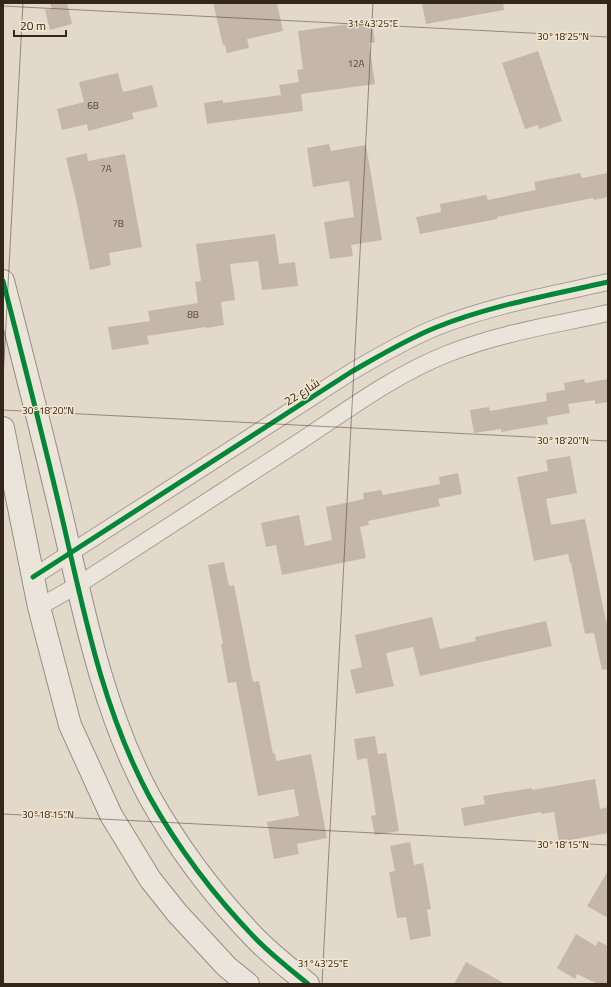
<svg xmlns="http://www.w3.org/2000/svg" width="611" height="987" font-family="Georgia,Cairo,serif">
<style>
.building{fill:#c5b6ab}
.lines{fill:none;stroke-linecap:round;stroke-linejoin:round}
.street-casing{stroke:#a79e94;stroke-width:18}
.secondary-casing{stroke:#978e83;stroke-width:24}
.street{stroke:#eae4db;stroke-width:16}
.secondary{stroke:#eae4db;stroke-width:22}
.cycleway-casing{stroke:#f4e6ce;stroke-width:8}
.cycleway{stroke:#00873e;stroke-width:5}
.ticks{fill:none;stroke:#35261c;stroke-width:1;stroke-opacity:0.45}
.labels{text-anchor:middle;stroke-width:3;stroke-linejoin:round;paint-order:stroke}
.number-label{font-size:10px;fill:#594a40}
.street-label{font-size:12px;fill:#35261c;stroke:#f4e6ce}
.ticks-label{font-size:10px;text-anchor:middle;fill:#35261c;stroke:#f4e6ce;stroke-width:3;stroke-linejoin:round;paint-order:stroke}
</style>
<rect width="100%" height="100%" fill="#e2d9ca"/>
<g class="building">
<path d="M50 3H67L72 24 50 30 45 10 52 9Z"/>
<path d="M213 3H277L283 31 247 39 249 48 227 53 225 45H223Z"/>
<path d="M422 3H503L504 10 426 24Z"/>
<path d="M372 21 375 42 369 43 375 84 301 94 303 111 207 124 204 103 223 100V103L281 95 279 85 299 82 297 70 303 69 298 31Z"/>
<path d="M538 51 562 121 539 129 538 125 525 129 502 63Z"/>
<path d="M118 73 123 92 152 85 158 107 132 113 134 119 88 131 87 124 62 130 57 109 84 102 79 82Z"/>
<path d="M329 144 331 151 366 145 382 240 351 245 353 256 330 259 324 222 354 217 349 181 313 187 307 148Z"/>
<path d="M87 153 88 161 125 154 142 247 109 253 111 265 90 270 77 204 66 158Z"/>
<path d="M580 173 582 178 608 173V197L594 200 593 198 497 217V219L420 234 416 217 441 212 440 204 486 195 488 200 536 190 534 182Z"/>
<path d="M275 234 279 264 295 262 298 286 262 290 258 261 230 264 235 300 221 302 224 325 207 328 206 327 147 336 149 344 112 350 108 327 150 321 148 311 198 303 195 282 201 281 196 244Z"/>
<path d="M584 379 585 383 608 379V402L595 404V400L568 404 570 413 547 417 548 424 501 432V429L474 433 470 410 489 407 490 411 547 401 546 393 565 390 564 383Z"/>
<path d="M570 456 577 493 546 499 551 525 585 519 606 621H608V669L602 670 594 633 585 634 571 563H570L568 554 534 561 517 477 548 471 546 460Z"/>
<path d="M458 473 462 494 438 499 440 506 368 521 369 525 360 527 366 558 282 575 276 545 266 547 261 523 299 515 305 546 332 540 326 507 364 499 363 493 381 490 383 495 440 484 439 477Z"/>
<path d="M224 562 229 586 234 585 253 682 259 681 273 754 275 753 276 761 311 754 327 838 297 844 299 854 274 859 267 822 299 816 294 789 258 796 236 682 228 683 221 644H223L208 565Z"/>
<path d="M432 617 440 649 476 641 475 637 546 621 552 646 420 676 413 647 386 653 394 686 356 694 350 670 362 667 355 635Z"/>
<path d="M375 736 378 754 386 753 399 831 375 835 371 816 376 815 367 758 357 760 354 739Z"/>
<path d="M595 779 600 809 608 807V833L559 842 554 812 541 814V812L464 826 461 808 485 804 483 796 532 788V790Z"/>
<path d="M410 842 414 865 423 863 431 909 427 910 431 936 410 940 406 917 397 918 389 872 395 871 390 846Z"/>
<path d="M608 871V918L587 906Z"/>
<path d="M576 934 596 946 598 941 608 946V984H598L577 974 575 979 557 968Z"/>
<path d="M466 962 505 984H454Z"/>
</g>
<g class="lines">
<g class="street-casing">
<g id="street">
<path d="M33 577 351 372C379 356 407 339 437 327 492 305 551 295 608 282"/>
<path d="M39 607 78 585C151 538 225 490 299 442 346 411 394 375 447 354 499 333 554 325 608 313"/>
</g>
</g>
<g class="secondary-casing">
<g id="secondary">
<path d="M3 281C24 363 45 444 64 526 85 618 104 712 149 796 178 848 215 897 257 940 273 956 291 970 308 984"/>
<path d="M3 428 39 607 70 725 111 815 150 879 177 913 227 967 248 984"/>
</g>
</g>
<use href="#street" class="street"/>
<use href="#secondary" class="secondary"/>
<g class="cycleway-casing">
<g id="cycleway">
<path d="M3 281C24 363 45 444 64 526 85 618 104 712 149 796 178 848 215 897 257 940 273 956 291 970 308 984"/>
<path d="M33 577 351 372C379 356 407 339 437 327 492 305 551 295 608 282"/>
</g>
</g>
<use href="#cycleway" class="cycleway"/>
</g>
<path class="ticks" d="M3 6 608 37M3 380 23 3M3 410 608 441M3 814 608 845M322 984 373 3"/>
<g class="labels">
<g class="number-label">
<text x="356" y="67">12A</text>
<text x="93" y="109">6B</text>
<text x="106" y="172">7A</text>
<text x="118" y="227">7B</text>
<text x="193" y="318">8B</text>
</g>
<g class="street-label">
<text transform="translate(302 392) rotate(-33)" y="4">شارع 22</text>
</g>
</g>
<g class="ticks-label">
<text x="373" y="27">31°43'25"E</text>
<text x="563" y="40">30°18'25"N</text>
<text x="48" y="414">30°18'20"N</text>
<text x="563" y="444">30°18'20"N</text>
<text x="48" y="818">30°18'15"N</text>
<text x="563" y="848">30°18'15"N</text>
<text x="323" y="967">31°43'25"E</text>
</g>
<rect width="611" height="987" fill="none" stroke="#35261c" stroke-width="8"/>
<path d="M14 30v6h52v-6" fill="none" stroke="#35261c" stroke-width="2"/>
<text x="20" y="30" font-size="12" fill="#35261c" stroke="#f4e6ce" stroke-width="3" paint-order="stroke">20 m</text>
</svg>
